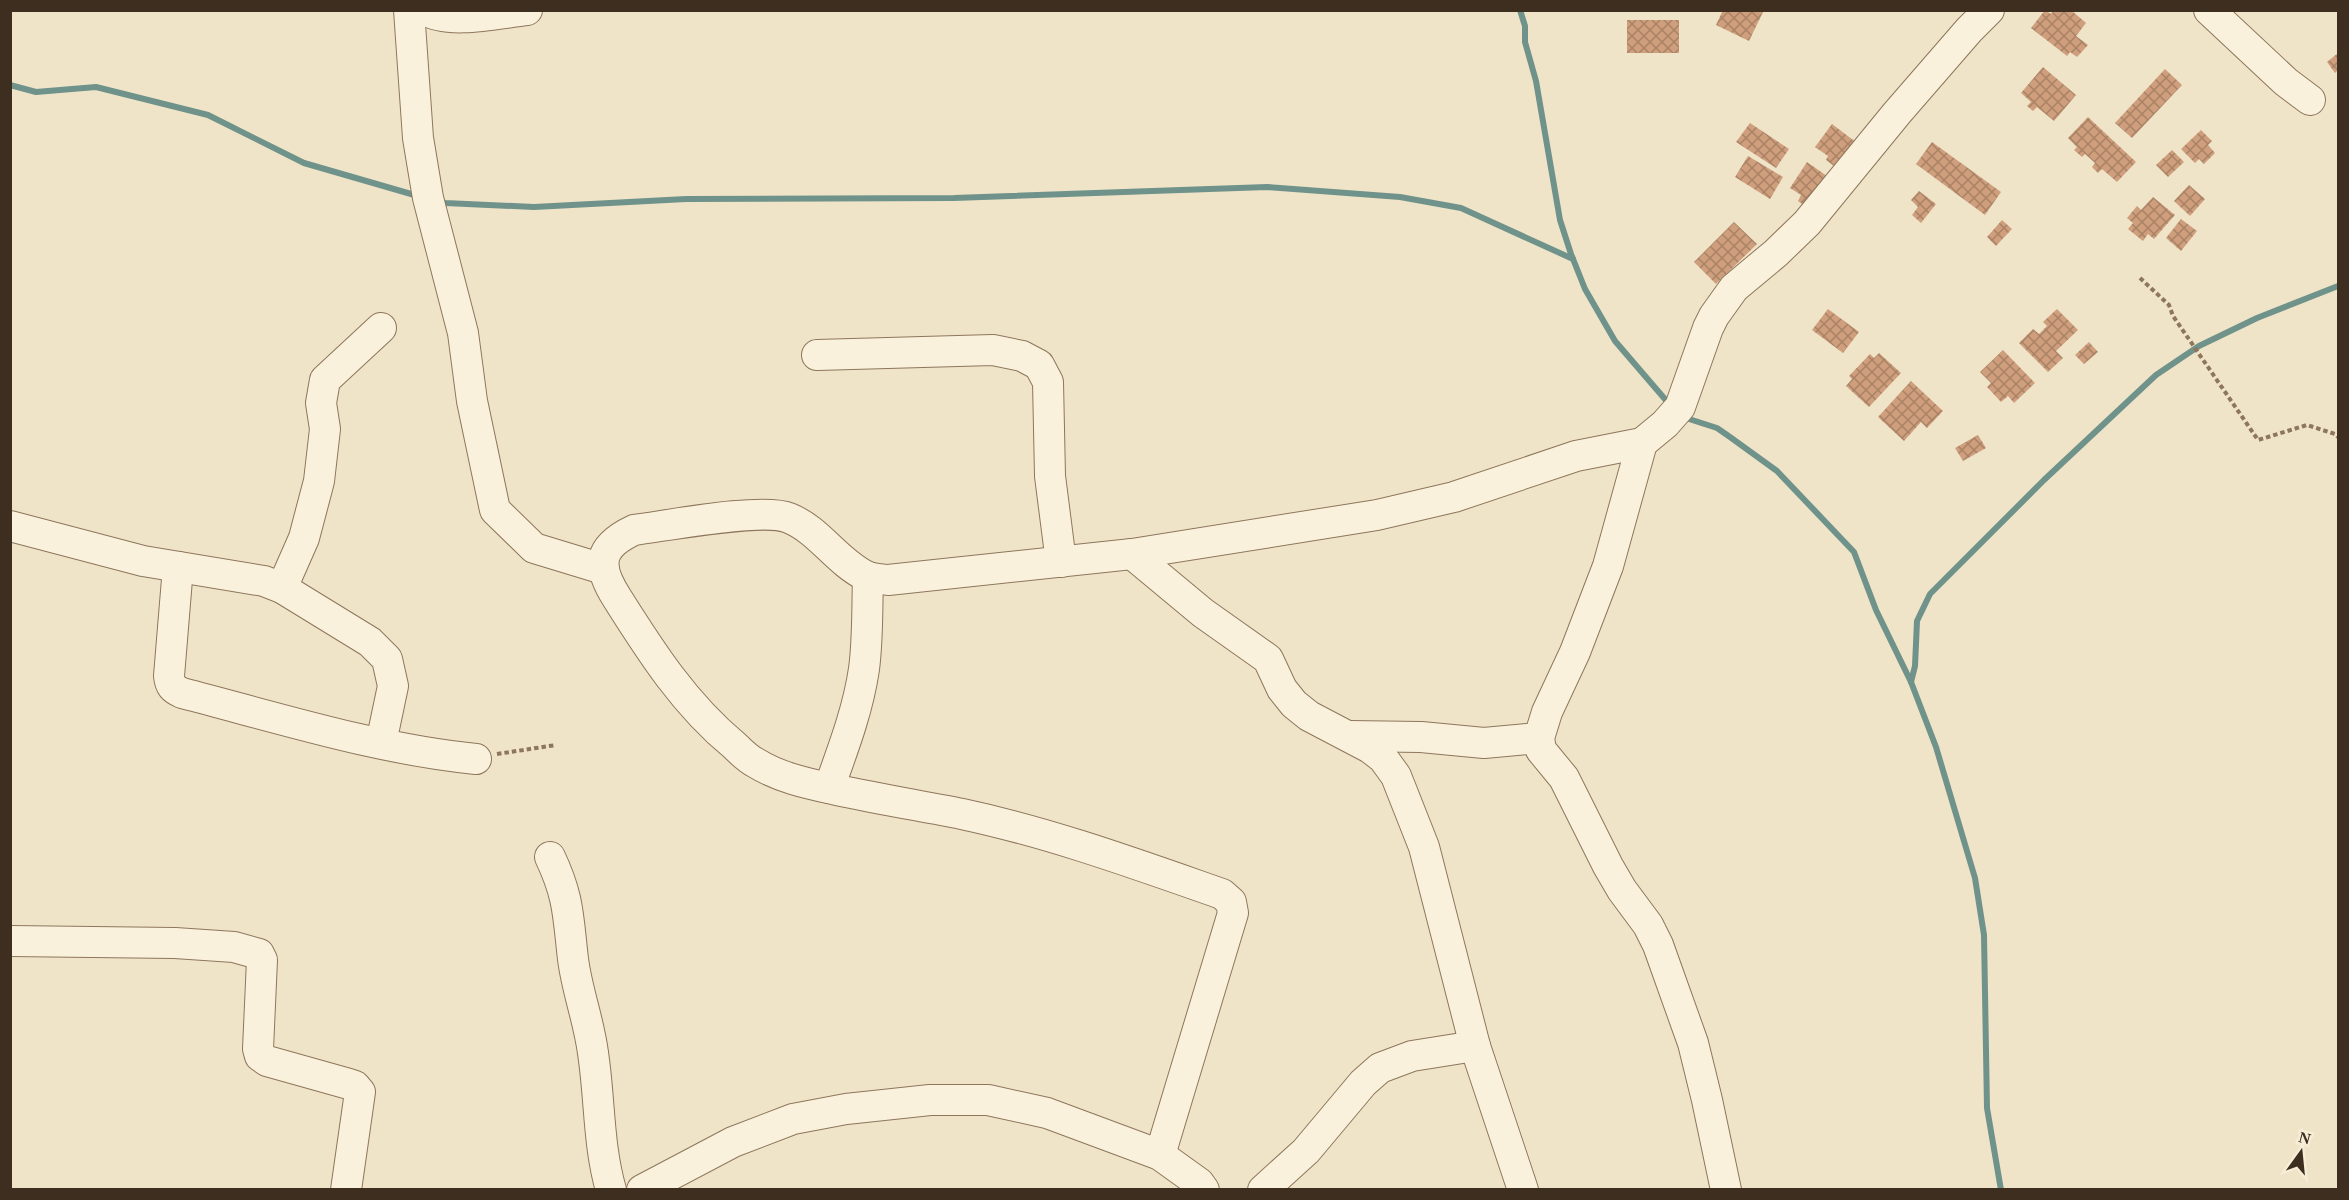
<svg xmlns="http://www.w3.org/2000/svg" width="2349" height="1200" font-family="Georgia,serif">
<style>
.lines{fill:none;stroke-linecap:round;stroke-linejoin:round}
.stream{stroke:#6f938a;stroke-width:6}
.building{fill:url(#building-cross-hatch)}
.minor-casing{stroke:#8d765c;stroke-width:32}
.path{stroke:#8d765c;stroke-width:4;stroke-dasharray:4.5 3;stroke-linecap:butt}
.minor{stroke:#faf1dc;stroke-width:30}
</style>
<defs>
<pattern id="building-cross-hatch" width="8" height="8" patternUnits="userSpaceOnUse" patternTransform="scale(1.5)"><rect width="8" height="8" fill="#cf9f7d"/><path d="M0 0l8 8M0 8l8-8" fill="none" stroke="#a98266"/></pattern>
</defs>
<rect width="100%" height="100%" fill="#f0e4c8"/>
<g class="lines">
<g class="stream">
<path d="M1520 10 1525 26V42L1536 81 1560 220 1571 254 1585 289 1615 341 1670 405"/>
<path d="M10 85 36 92 96 87 208 115 304 163 418 196"/>
<path d="M437 201 445 203 534 207 686 199 954 198 1267 187 1400 197 1461 208 1573 259"/>
<path d="M1685 414 1689 419 1717 428 1730 437 1777 471 1854 552 1876 610 1911 682 1936 747 1975 878 1984 935 1987 1108 2001 1190"/>
<path d="M1911 682 1915 666 1917 621 1930 594 2044 480 2156 375 2199 346 2257 318 2338 286"/>
</g>
</g>
<g class="building">
<path d="M1723 10H1764L1749 41 1716 25Z"/>
<path d="M2045 10 2051 14 2054 10H2071L2086 23 2076 36 2088 45 2077 57 2070 52 2067 56 2031 28Z"/>
<rect x="1627" y="20" width="52" height="33"/>
<path d="M2338 53V70L2335 73 2327 62Z"/>
<path d="M2043 67 2076 95 2054 121 2037 107 2033 111 2027 106 2031 102 2021 93Z"/>
<path d="M2165 69 2182 85 2132 138 2115 123Z"/>
<path d="M2088 117 2136 162 2117 182 2102 169 2098 173 2092 167 2095 163 2085 154 2082 157 2074 150 2077 147 2068 138Z"/>
<path d="M1750 123 1789 149 1776 168 1736 142Z"/>
<path d="M1832 124 1861 146 1844 168 1837 162 1834 166 1826 160 1828 156 1815 147Z"/>
<path d="M2201 130 2212 141 2208 145 2215 153 2204 164 2199 159 2195 163 2181 149Z"/>
<path d="M1932 142 2001 192 1985 215 1916 164Z"/>
<path d="M2172 150 2184 162 2168 177 2156 165Z"/>
<path d="M1748 156 1783 177 1770 199 1735 177Z"/>
<path d="M1807 162 1834 181 1808 208 1798 201 1801 195 1790 188Z"/>
<path d="M2189 185 2205 199 2190 216 2174 201Z"/>
<path d="M1919 191 1936 204 1921 223 1912 215 1918 207 1911 200Z"/>
<path d="M2153 197 2175 215 2154 239 2148 234 2143 241 2128 229 2133 223 2127 218 2137 206 2141 210Z"/>
<path d="M2181 219 2197 231 2181 251 2166 238Z"/>
<path d="M2002 220 2012 229 1996 246 1987 237Z"/>
<path d="M1734 222 1757 244 1716 284 1694 262Z"/>
<path d="M1828 309 1859 332 1843 353 1812 330Z"/>
<path d="M2057 309 2078 330 2056 351 2063 358 2048 372 2019 343 2033 329 2039 334 2047 326 2043 322Z"/>
<path d="M2089 342 2098 352 2084 364 2075 355Z"/>
<path d="M2003 350 2035 383 2014 403 2008 396 2001 402 1987 387 1991 383 1980 372Z"/>
<path d="M1879 353 1901 373 1869 407 1846 386 1852 379 1849 376 1870 354 1874 358Z"/>
<path d="M1911 381 1943 411 1927 428 1921 422 1904 441 1878 417Z"/>
<path d="M1978 435 1986 448 1963 461 1955 448Z"/>
</g>
<g class="lines">
<g class="minor-casing">
<g id="minor">
<path d="M409 10 418 138 428 198 463 333 472 401 495 510 534 548 603 569"/>
<path d="M425 10C449 25 499 13 527 10"/>
<path d="M2209 10 2286 82 2310 100"/>
<path d="M817 355 993 350 1022 356 1039 365 1048 382 1050 476 1061 562"/>
<path d="M1642 443 1608 566 1575 652 1547 712 1539 738 1541 750 1564 778 1608 866 1622 890 1648 925 1658 945 1693 1043 1707 1100 1726 1190"/>
<path d="M10 526 143 561 264 581 282 588 370 642 387 659 393 686 381 743"/>
<path d="M1132 554 1203 613 1268 659 1282 689 1294 704 1309 716 1370 748 1383 758 1396 776 1424 847 1475 1046 1523 1190"/>
<path d="M178 567 169 676C170 686 173 689 182 693 279 718 376 749 476 759"/>
<path d="M282 588 304 538 319 481 325 429 321 403 325 380 381 328"/>
<path d="M1349 736 1421 737 1484 743 1539 738"/>
<path d="M829 788C843 749 858 710 864 669 868 639 867 608 868 577"/>
<path d="M550 857C569 897 568 916 573 959 577 991 589 1021 593 1053 600 1099 598 1145 611 1190"/>
<path d="M10 941 175 943 234 947 259 954 262 960 258 1049 260 1056 267 1061 349 1084 355 1086 360 1092 346 1190"/>
<path d="M1160 1155 1233 913 1231 902 1222 894C1136 864 1051 833 962 814 921 806 879 799 837 790 810 784 780 778 756 763 748 759 741 752 735 746 685 705 651 652 617 598 596 565 598 547 634 530 666 526 763 507 789 518 819 530 837 562 866 576 872 579 881 579 888 580L1132 554 1377 515 1454 497 1576 456 1642 443 1665 424 1680 407 1708 328 1714 316 1734 288 1776 253 1807 223 1897 113 1969 30 1989 10"/>
<path d="M642 1190 733 1142 793 1119 846 1109 930 1100H988L1047 1113 1160 1155 1199 1183 1204 1190"/>
<path d="M1263 1190 1306 1151 1363 1083 1380 1068 1412 1056 1475 1046"/>
</g>
</g>
<g class="path">
<path d="M2140 278 2169 305 2173 316 2258 440 2307 425 2335 434 2338 437"/>
<path d="M497 754 556 745"/>
</g>
<use href="#minor" class="minor"/>
</g>
<rect width="2349" height="1200" fill="none" stroke="#3d2e20" stroke-width="24"/>
<g transform="translate(2301 1152) rotate(15)" stroke="#f7eed8" stroke-width="4.5" paint-order="stroke">
<path d="M0-4.5L10 22L0 15L-10 22Z" fill="#3d2e20"/>
<text y="-9" font-size="16" font-weight="bold" text-anchor="middle" fill="#3d2e20">N</text>
</g>
</svg>
